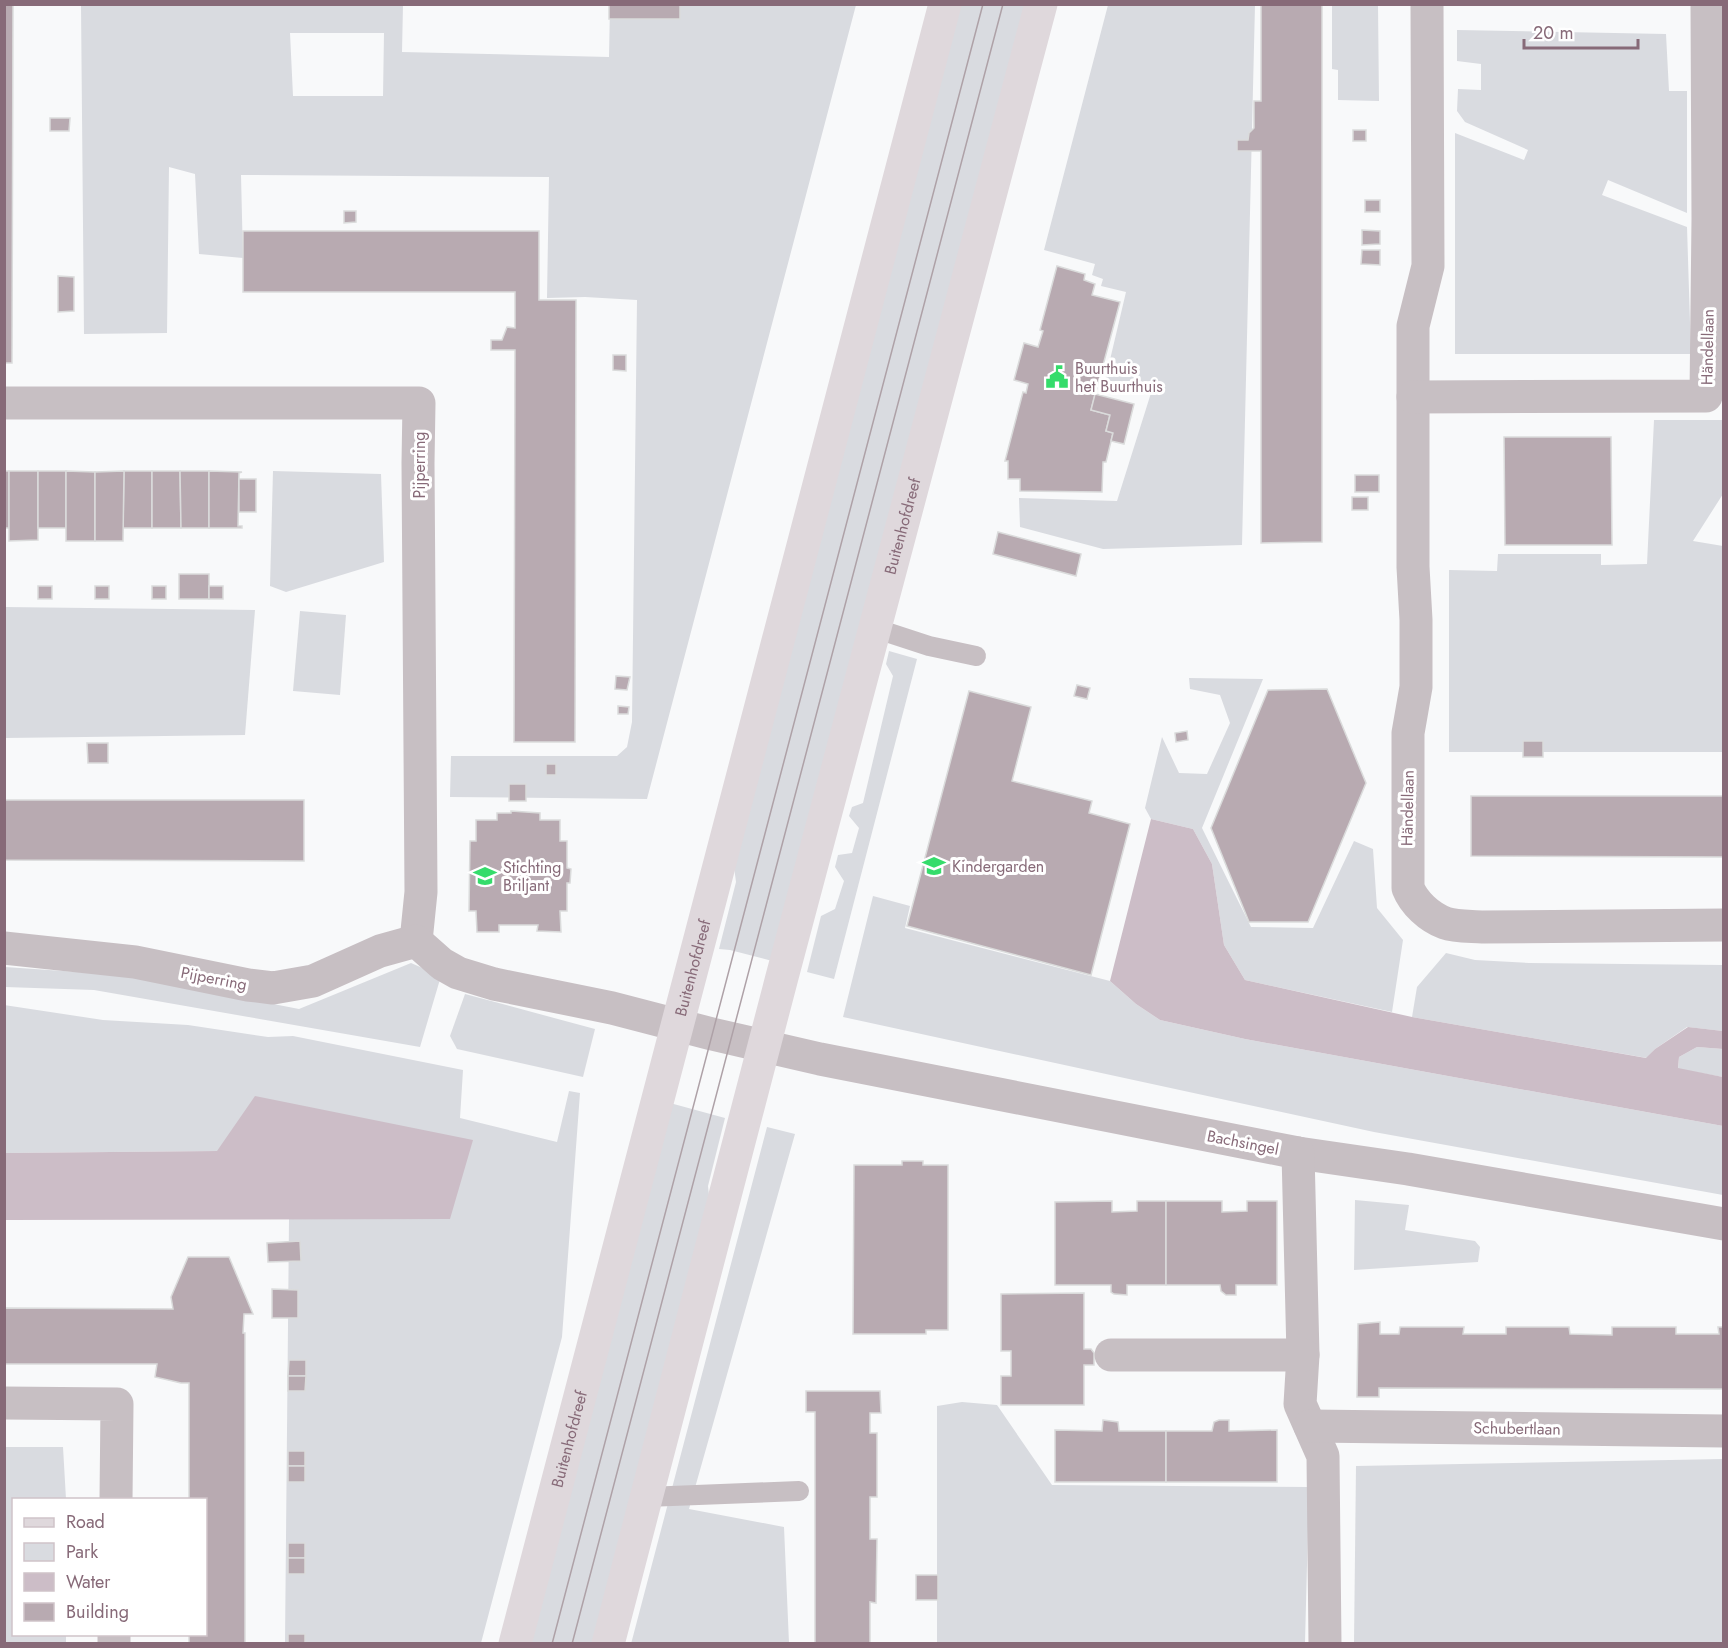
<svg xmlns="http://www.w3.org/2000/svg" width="1728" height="1648" font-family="Jost,sans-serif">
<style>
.green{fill:#d9dbe0;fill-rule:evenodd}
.water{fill:#ccbdc7}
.building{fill:#b8aab1;stroke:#dadbdb;stroke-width:1.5}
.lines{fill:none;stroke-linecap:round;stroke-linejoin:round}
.lane{stroke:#c7bfc3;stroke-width:20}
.street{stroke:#c7bfc3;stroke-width:33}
.secondary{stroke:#dfd8dc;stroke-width:33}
.tram{stroke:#aea1a7;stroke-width:1.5}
.labels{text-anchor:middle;stroke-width:6;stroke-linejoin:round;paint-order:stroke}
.street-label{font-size:16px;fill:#876a78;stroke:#fff}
.poi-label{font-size:16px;fill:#876a78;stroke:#fff;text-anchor:start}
</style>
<rect width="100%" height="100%" fill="#f8f9fa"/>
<g class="green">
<path d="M81 5H403L402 52 609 57 610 5H856L647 799 450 797 451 756H617L627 747 632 722 637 300 585 297 547 298 549 177 241 175 243 258 199 254 195 174 169 167 167 333 84 334ZM290 33H384L383 96H293Z"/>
<path d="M960 5H1027L776 962 730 950 719 949 736 882 733 859Z"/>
<path d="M1108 5H1255L1242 545 1103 549 1020 527 1019 498 1117 501 1151 393 1105 381 1126 292 1101 286 1103 279 1092 275 1095 264 1044 250Z"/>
<path d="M1332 5H1378L1379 101 1338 100V70L1332 69Z"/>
<path d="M1457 30 1666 34 1669 91H1687V213L1608 180 1602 195 1687 227 1691 354H1455V133L1524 160 1528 150 1465 122 1457 111 1458 89 1481 90V64L1457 61Z"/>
<path d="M1654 420H1723V494L1693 541 1723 546V752H1449V570L1497 571 1498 554H1601V565L1647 564Z"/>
<path d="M273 471 381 474 384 562 286 592 270 586Z"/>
<path d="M5 607 255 610 245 735 5 738Z"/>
<path d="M300 611 346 615 340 695 293 691Z"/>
<path d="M889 651 917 659 834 979 807 972 821 916 835 909 844 881 835 867 838 855 852 853 859 828 849 816 852 807 863 803 893 676 886 664Z"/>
<path d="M1189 678 1263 679 1202 828 1251 927 1313 928 1354 841 1373 849 1377 908 1403 940 1392 1012 1245 980 1224 945 1212 864 1193 829 1151 819 1145 808 1162 737 1179 773 1207 774 1230 723 1220 695 1190 689Z"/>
<path d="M873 896 910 906 905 928 1110 981 1136 1004 1160 1020 1245 1039 1723 1126V1195L1374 1132 843 1017Z"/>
<path d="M1446 953 1475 960 1529 963 1723 965V1031L1687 1027 1655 1049 1647 1058 1412 1017 1417 987Z"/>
<path d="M411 963 441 976 420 1047 94 990 5 987V967L122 975 299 1009Z"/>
<path d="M465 994 595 1029 583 1077 457 1049 450 1036Z"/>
<path d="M4 1005 103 1020 188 1025 268 1037 293 1036 463 1070 460 1118 557 1142 569 1091 580 1093 562 1337 481 1643H285L289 1219H450L217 1151 5 1153Z"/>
<path d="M1697 1047 1723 1049V1077L1678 1069 1679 1057Z"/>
<path d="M670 1103 725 1118 708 1186 711 1214 598 1643 528 1644Z"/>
<path d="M767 1127 795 1134 689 1509 784 1527 789 1643 631 1644Z"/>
<path d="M1355 1200 1409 1205 1405 1230 1475 1241 1480 1247 1478 1262 1354 1270Z"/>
<path d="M962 1402 997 1405 1052 1485 1309 1487 1305 1643 937 1644V1406Z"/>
<path d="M5 1447H63L66 1499 14 1500V1634L66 1635V1643H5Z"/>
<path d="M1723 1459V1643H1354L1356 1466Z"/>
</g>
<g class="water">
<path d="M1151 819 1193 829 1212 864 1224 945 1245 980 1412 1017 1646 1058 1655 1049 1688 1027 1723 1031V1049L1697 1047 1679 1057 1678 1068 1723 1077V1126L1245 1039 1160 1020 1136 1004 1110 981Z"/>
<path d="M255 1096 473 1140 450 1219 5 1220V1153L217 1151Z"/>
</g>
<g class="building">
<path d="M4 4H13L12 363H4Z"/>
<rect x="609" y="4" width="71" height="15"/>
<path d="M1261 4H1322V542L1261 543V151H1237V140H1248L1249 133 1254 128V101H1261Z"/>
<path d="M50 118H70L69 131H50Z"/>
<rect x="1353" y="130" width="13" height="11"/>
<rect x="1365" y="200" width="15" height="12"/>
<path d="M344 211H356V222L344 223Z"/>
<path d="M1362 230 1380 231V244L1362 245Z"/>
<path d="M243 231H539V300H576L575 742H514L515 350H491V340H502L507 327 515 328V292H243Z"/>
<path d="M1362 250H1380V265L1361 264Z"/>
<path d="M1057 266 1085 274 1084 280 1095 284 1092 295 1120 302 1091 410 1110 415 1106 431 1113 433 1106 462H1103L1102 492 1020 491V479H1008V461H1005L1023 392 1026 393 1028 384 1014 380 1024 343 1038 347 1043 331 1040 330Z"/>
<path d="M58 276 74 277V311L58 312Z"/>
<path d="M613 355H626V371L613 370Z"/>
<path d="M1095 394 1134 404 1124 444 1111 441 1113 433 1106 431 1110 415 1091 410Z"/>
<path d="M1504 437H1611L1612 545H1505Z"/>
<rect x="4" y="471" width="5" height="57"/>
<path d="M9 471H38V540L9 541Z"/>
<rect x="38" y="471" width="28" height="57"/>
<path d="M66 471 95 472V541H66Z"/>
<path d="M124 471H152V528H123Z"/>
<path d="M124 471 123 541H95V472Z"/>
<path d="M152 471H180L181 528H152Z"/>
<path d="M180 471H209V528H181Z"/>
<path d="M209 471 242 472 239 473 238 526H242V528H209Z"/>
<rect x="1355" y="475" width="24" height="17"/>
<rect x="239" y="479" width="17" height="33"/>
<rect x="1352" y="497" width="16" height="13"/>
<path d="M998 532 1081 554 1076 576 993 554Z"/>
<rect x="179" y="574" width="30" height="25"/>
<rect x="38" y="586" width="14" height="13"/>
<rect x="95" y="586" width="14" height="13"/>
<rect x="152" y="586" width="14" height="13"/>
<rect x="209" y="586" width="14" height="13"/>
<path d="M616 676 630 677 627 690 615 689Z"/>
<path d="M1077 685 1090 688 1087 699 1074 696Z"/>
<path d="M1327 689 1366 783 1308 922H1249L1211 828 1268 690Z"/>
<path d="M969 691 1031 707 1012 781 1092 801 1089 813 1130 824 1091 975 907 926Z"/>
<path d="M618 706 629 707 628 714H618Z"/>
<path d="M1187 731 1188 740 1176 742 1175 733Z"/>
<rect x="1523" y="741" width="20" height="16"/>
<path d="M87 743H108V763H88Z"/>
<rect x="546" y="764" width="10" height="11"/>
<rect x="509" y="784" width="17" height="17"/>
<path d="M1471 796H1724V857L1471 856Z"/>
<path d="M4 800H304V861L4 860Z"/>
<path d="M511 811 540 813V820H560V841H567V868L571 869 570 883H567V911H560L561 932 537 931 538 925H499V932H477L476 911H469L470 841H476V820H497V813H511Z"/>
<path d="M902 1161H923V1165H948V1330H926V1334H853L854 1165H902Z"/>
<path d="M1112 1201V1212L1137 1211V1201H1166V1285H1127V1295L1114 1294 1111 1292V1285H1055V1202Z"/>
<path d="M1166 1201H1222V1212L1247 1211V1201H1277V1285H1236V1295H1226L1221 1291 1220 1285H1166Z"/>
<path d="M300 1241 301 1261 268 1262 267 1243Z"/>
<path d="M188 1257H229L253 1314H244L243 1333H245V1644H189V1634H206V1500H189V1383H181L155 1377 157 1364H4V1308L173 1309 171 1297Z"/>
<path d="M272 1289 298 1290V1318H272Z"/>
<path d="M1084 1293V1349H1091L1094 1353V1365H1084V1405H1001V1376H1011V1351H1001V1294Z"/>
<path d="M1380 1322V1334H1399L1400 1327H1464L1463 1334H1506V1327H1569L1570 1334 1612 1335V1327H1676V1334H1719L1718 1327H1724V1389L1379 1388V1397H1357L1358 1324Z"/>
<path d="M289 1360H306V1376H288Z"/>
<path d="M288 1376H306L305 1391H288Z"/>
<path d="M806 1391H880L881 1413H870V1433H877V1497H870V1539H877L876 1603 870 1602V1644H815V1412H806Z"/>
<path d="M1103 1420 1118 1422 1119 1431H1166V1482H1055V1430L1102 1431Z"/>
<path d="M1219 1420H1229V1431L1277 1430V1482H1166V1431H1212L1214 1422Z"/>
<rect x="288" y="1451" width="17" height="15"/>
<rect x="288" y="1466" width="17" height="16"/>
<rect x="288" y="1543" width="17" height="15"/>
<rect x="288" y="1558" width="17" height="16"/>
<rect x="916" y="1575" width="22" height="25"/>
<rect x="288" y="1634" width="17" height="10"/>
</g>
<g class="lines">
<g class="lane">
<path d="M874 628 929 646 976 656"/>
<path d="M646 1497 799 1491"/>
</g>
<g class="street">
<path d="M1427 4 1428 266 1413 326V567L1416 620V687L1408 733V888C1414 903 1429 917 1445 923 1456 927 1471 926 1483 927L1724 925"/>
<path d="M1413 397 1706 396 1708 219 1707 4"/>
<path d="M4 403H419L418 463 421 892 416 941"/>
<path d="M4 948 135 962 248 985 273 988 313 981 380 951 416 941 442 964 458 973 494 984 612 1008 712 1034 820 1059 1298 1153 1408 1169 1724 1224"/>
<path d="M1298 1153 1303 1355 1300 1404 1323 1456 1325 1644"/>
<path d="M1111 1355H1303"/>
<path d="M4 1403 117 1404 116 1500"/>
<path d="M1310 1426 1724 1431"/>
<path d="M114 1644V1634"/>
</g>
<g class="secondary">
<path id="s1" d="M515 1644 945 4"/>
<path id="s2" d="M608 1644 782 977 1041 4"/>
</g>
<g class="tram">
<path d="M552 1644 983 4"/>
<path d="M572 1644 1003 4"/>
</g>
</g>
<defs>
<g id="civic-bare" transform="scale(1.8)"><path d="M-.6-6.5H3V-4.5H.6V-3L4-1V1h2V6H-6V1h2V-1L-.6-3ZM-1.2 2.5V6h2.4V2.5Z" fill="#35dc6b" stroke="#fff" stroke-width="2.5" paint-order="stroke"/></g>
<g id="school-bare" transform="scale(1.8)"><path d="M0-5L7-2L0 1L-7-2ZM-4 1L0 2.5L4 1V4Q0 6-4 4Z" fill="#35dc6b" stroke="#fff" stroke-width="2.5" paint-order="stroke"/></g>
</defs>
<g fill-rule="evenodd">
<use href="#civic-bare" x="1057" y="377"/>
<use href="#school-bare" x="934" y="866"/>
<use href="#school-bare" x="485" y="876"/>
</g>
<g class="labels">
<g class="street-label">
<text transform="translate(1707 347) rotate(-89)" y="6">Händellaan</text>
<text transform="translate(419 465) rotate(-90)" y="6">Pijperring</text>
<text dy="6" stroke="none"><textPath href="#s2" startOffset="1156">Buitenhofdreef</textPath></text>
<text transform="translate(1407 808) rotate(-89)" y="6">Händellaan</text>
<text dy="6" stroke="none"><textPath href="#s1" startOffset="699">Buitenhofdreef</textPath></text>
<text transform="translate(214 978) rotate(11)" y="6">Pijperring</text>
<text transform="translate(1243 1142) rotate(11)" y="6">Bachsingel</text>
<text transform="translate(1517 1428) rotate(1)" y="6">Schubertlaan</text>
<text dy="6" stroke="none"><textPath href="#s1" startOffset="212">Buitenhofdreef</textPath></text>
</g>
<g class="poi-label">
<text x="1075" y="374">Buurthuis<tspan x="1075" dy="18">het Buurthuis</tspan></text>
<text x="952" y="872">Kindergarden</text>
<text x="503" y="873">Stichting<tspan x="503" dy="18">Briljant</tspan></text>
</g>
</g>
<rect width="1728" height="1648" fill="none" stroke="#876a78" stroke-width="12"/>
<rect x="12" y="1498" width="195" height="138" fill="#ffffff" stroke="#cfc3c9" stroke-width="1.5"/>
<rect x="24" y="1518" width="30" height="9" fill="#dfd8dc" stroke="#cfc3c9" stroke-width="1.5"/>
<text x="66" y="1528" font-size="18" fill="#876a78">Road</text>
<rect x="24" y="1543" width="30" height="18" fill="#d9dbe0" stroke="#cfc3c9" stroke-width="1.5"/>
<text x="66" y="1558" font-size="18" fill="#876a78">Park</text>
<rect x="24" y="1573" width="30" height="18" fill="#ccbdc7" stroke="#cfc3c9" stroke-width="1.5"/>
<text x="66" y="1588" font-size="18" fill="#876a78">Water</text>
<rect x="24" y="1603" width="30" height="18" fill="#b8aab1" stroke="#cfc3c9" stroke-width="1.5"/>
<text x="66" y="1618" font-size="18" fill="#876a78">Building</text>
<path d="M1524 39v9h114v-9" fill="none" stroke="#876a78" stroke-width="3"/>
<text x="1533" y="39" font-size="18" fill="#876a78" stroke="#ffffff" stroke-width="4.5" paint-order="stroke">20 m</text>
</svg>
